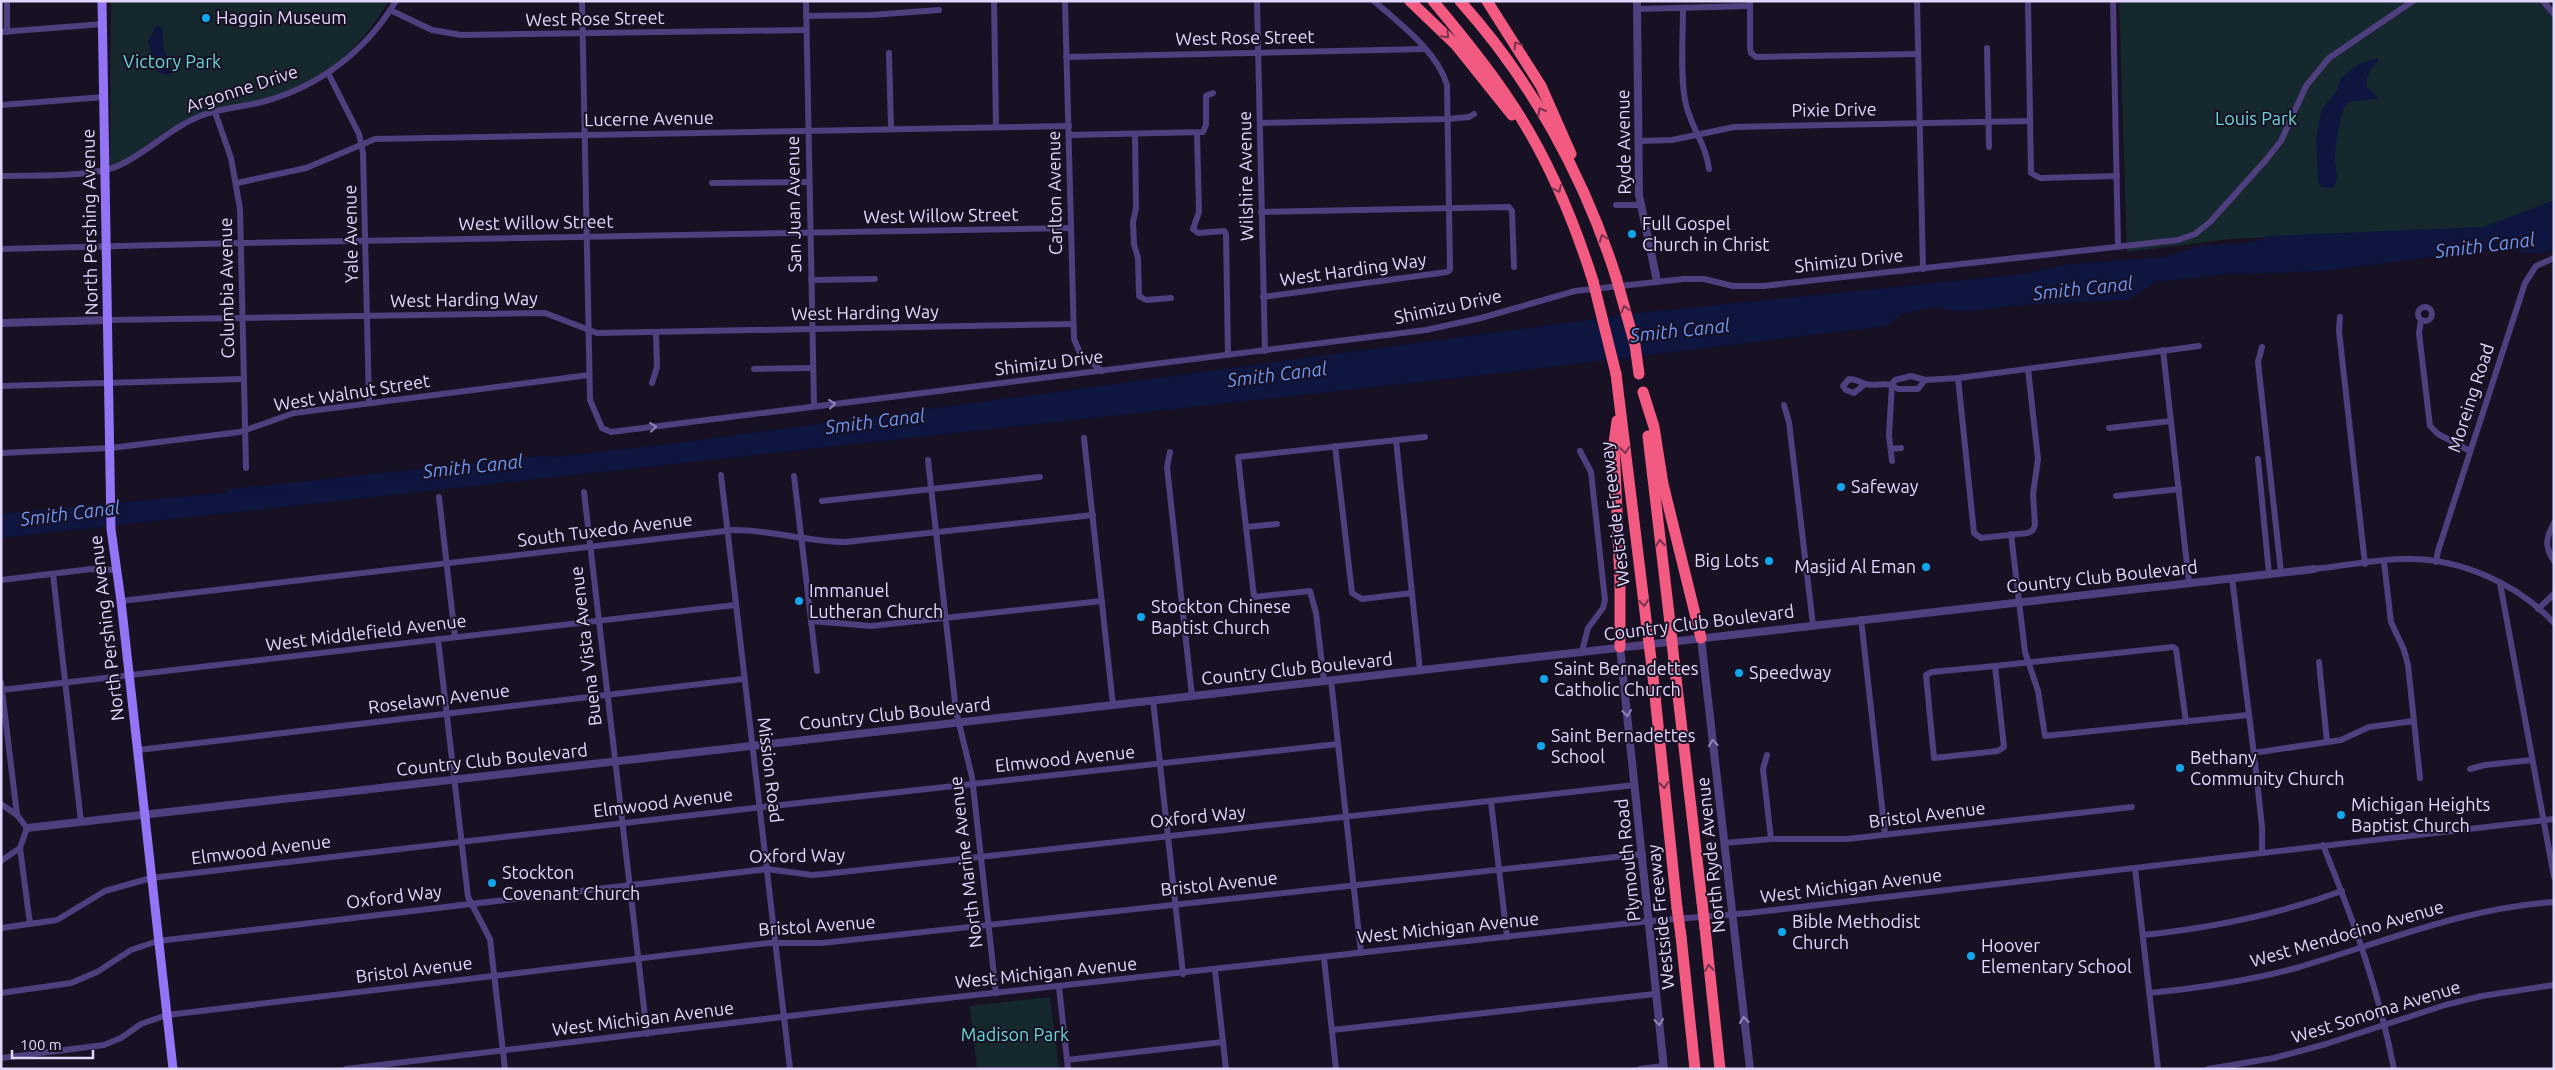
<svg xmlns="http://www.w3.org/2000/svg" width="2555" height="1070" font-family="Ubuntu,sans-serif">
<style>
.green{fill:#14282d}
.water{fill:#0e153f}
.lines{fill:none;stroke-linecap:round;stroke-linejoin:round}
.canal{stroke:#0e153f;stroke-width:5.5}
.minor{stroke:#4f3f7f;stroke-width:6}
.tertiary{stroke:#4f3f7f;stroke-width:8}
.secondary{stroke:#9374f4;stroke-width:9}
.motorway{stroke:#f25a82;stroke-width:11}
.motorway-bridge{stroke:#f25a82;stroke-width:11}
.oneway{stroke:#7a314e}
.oneway2{stroke:#9183b7}
.poi-dot{fill:#12a7ec;stroke:#181023;stroke-width:2}
.labels{text-anchor:middle;stroke-width:4;stroke-linejoin:round;paint-order:stroke}
.poi-label{font-size:18px;fill:#e2d6fc;stroke:#181023;text-anchor:start}
.street-label{font-size:18px;fill:#e2d6fc;stroke:#181023}
.park-label{font-size:18px;fill:#67d7d3;stroke:#181023}
.water-label{font-size:19px;font-style:italic;fill:#6c97f4;stroke:#181023}
</style>
<rect width="100%" height="100%" fill="#181023"/>
<g class="green">
<path d="M111 1H389C364 43 326 80 279 96 243 109 205 112 171 129 150 140 132 159 110 168Z"/>
<path d="M2119 1H2544L2554 12V204L2488 228 2230 239 2127 252Z"/>
<path d="M1050 997 1059 1069H977L970 1006Z"/>
</g>
<g class="water">
<path d="M156 26 162 27 164 50 172 72 170 76 158 72 148 42Z"/>
<path d="M2377 58 2379 60C2371 71 2365 73 2367 88L2377 96 2376 99 2350 102 2345 106C2339 121 2336 141 2335 157 2334 168 2341 179 2333 188L2321 187 2318 182 2316 139 2321 111 2337 90 2341 78 2359 64Z"/>
<path d="M2554 200V249L2540 254 2495 249 2324 271 2228 274 2155 282 2128 300 2032 304 1959 312 1936 307 1902 314 1887 326 1493 374 1 538V514L334 482 677 443 1638 313 2022 274 2069 264 2165 257 2199 246 2248 243 2271 236 2484 227Z"/>
</g>
<g class="lines">
<path class="canal" d="M229 492 548 458"/>
<g class="minor">
<path d="M7 1V32"/>
<path d="M582 1 590 400 602 428 611 432 1426 330 1481 318 1575 291 1683 279H1704L1733 286H1763L2178 240 2195 234 2210 222 2265 161 2281 141 2306 86 2329 58 2413 1"/>
<path d="M806 1 814 406"/>
<path d="M994 1 996 127"/>
<path d="M1065 1 1074 339 1080 353 1102 371"/>
<path d="M1257 1 1265 351"/>
<path d="M1750 1V48L1751 53 1756 57 1918 54"/>
<path d="M1917 1 1923 269"/>
<path d="M2028 1 2031 173 2040 178 2117 176"/>
<path d="M2113 1 2118 247"/>
<path d="M2543 1 2554 14"/>
<path d="M1683 8C1683 38 1680 71 1685 100 1689 125 1706 143 1709 169"/>
<path d="M1637 9 1750 6"/>
<path d="M390 10 432 30 461 35 806 30"/>
<path d="M806 16 871 15 939 10"/>
<path d="M1 32 103 24"/>
<path d="M1987 48 1989 147"/>
<path d="M889 53 891 129"/>
<path d="M1066 57 1424 49"/>
<path d="M328 73 359 134 363 153 369 403"/>
<path d="M1 105 104 97"/>
<path d="M215 112 231 158 240 209 246 468"/>
<path d="M1260 123 1448 119 1469 117 1474 114"/>
<path d="M1197 133 1199 212 1193 229 1198 233 1224 231 1226 234 1228 355"/>
<path d="M1135 134 1136 208 1133 222 1134 244 1138 258 1139 296 1146 300 1171 298"/>
<path d="M1070 135 1203 132 1206 125V96L1213 93"/>
<path d="M1640 141 1672 140 1734 127 2030 121"/>
<path d="M1 176C32 175 96 178 122 164 150 150 173 126 203 115 222 108 243 107 262 102 319 87 366 51 396 1"/>
<path d="M237 183 306 168 375 139 1069 126"/>
<path d="M712 183 809 182"/>
<path d="M1616 205H1640"/>
<path d="M1261 212 1509 207 1512 211 1514 267"/>
<path d="M1 249 241 243 1071 228"/>
<path d="M811 280 875 279"/>
<path d="M1263 297 1447 272 1450 270 1447 85C1437 51 1400 24 1374 1"/>
<circle cx="2425" cy="314" r="7"/>
<path d="M2340 317 2339 331 2365 564"/>
<path d="M109 320 545 313 597 333 1073 324"/>
<path d="M2421 320 2419 333 2430 426 2438 434 2470 451"/>
<path d="M2262 347 2258 362 2281 572"/>
<path d="M2163 350 2189 583"/>
<path d="M754 369 813 368"/>
<path d="M1958 378 1974 533 1981 538 2028 533 2033 530 2035 525 2033 494 2038 459 2028 369"/>
<path d="M652 383 657 367 656 332"/>
<path d="M1865 384 1854 393 1846 390 1843 386 1849 379C1856 379 1859 382 1865 384 1878 387 1887 380 1898 389H1918L1925 380"/>
<path d="M1892 384 1895 380 1911 376 1925 380 1958 378 2199 346"/>
<path d="M1892 384 1889 435 1892 461"/>
<path d="M1 386 244 379"/>
<path d="M1784 405 1789 422 1813 625"/>
<path d="M2109 428 2171 421"/>
<path d="M1084 438 1113 705"/>
<path d="M1396 440 1420 670"/>
<path d="M1335 446 1352 593 1362 599 1412 593"/>
<path d="M1891 449 1901 448"/>
<path d="M1580 451 1591 472 1605 600 1603 608 1588 628 1582 651"/>
<path d="M1170 452 1167 467 1192 696"/>
<path d="M1 453 111 448 240 432 294 413 589 375"/>
<path d="M2258 459 2269 574"/>
<path d="M928 460 956 711 972 777 996 993"/>
<path d="M721 475 790 1069"/>
<path d="M794 476 817 671"/>
<path d="M584 492 647 1034"/>
<path d="M2116 496 2179 489"/>
<path d="M439 497 455 637"/>
<path d="M822 501 1040 477"/>
<path d="M2554 523C2546 538 2544 546 2554 561"/>
<path d="M1246 527 1277 524"/>
<path d="M2011 534 2025 652 2038 691 2045 736 2248 715"/>
<path d="M2384 562 2391 622 2404 650 2408 665 2420 778"/>
<path d="M2436 562 2438 551 2525 283 2536 266 2554 258"/>
<path d="M2314 569C2344 566 2376 559 2406 559 2460 558 2518 584 2554 623"/>
<path d="M53 574 81 822"/>
<path d="M2232 578 2256 771 2262 827V852"/>
<path d="M1 580 91 569 117 570"/>
<path d="M2500 583 2554 877"/>
<path d="M121 601 734 530C772 530 808 542 846 542L1093 515"/>
<path d="M2538 609 2554 594"/>
<path d="M1861 619 1885 834"/>
<path d="M811 621 871 626 1102 601"/>
<path d="M438 639 468 897 490 939 505 1069"/>
<path d="M2319 662 2327 742"/>
<path d="M1995 666 2004 747 1998 751 1934 758 1926 675 1932 672Z"/>
<path d="M1995 666 2173 647 2176 649 2186 722"/>
<path d="M1331 680 1361 953"/>
<path d="M1324 681 1316 613 1310 591 1254 597 1238 457 1425 437"/>
<path d="M1 682 17 815 27 828 20 848 30 924"/>
<path d="M1 690 735 605"/>
<path d="M1153 700 1183 974"/>
<path d="M138 750 743 679"/>
<path d="M2253 753 2341 740 2369 727 2414 721"/>
<path d="M1767 755 1763 769 1771 839"/>
<path d="M2470 769 2485 765 2532 760"/>
<path d="M1491 802 1507 937"/>
<path d="M1 804 17 815"/>
<path d="M1724 843 1771 839H1847L2132 807"/>
<path d="M2323 845C2354 922 2378 987 2394 1069"/>
<path d="M1 861 20 848"/>
<path d="M2135 868 2158 1069"/>
<path d="M1 928 57 920 105 891 151 878 754 808 1338 744"/>
<path d="M2143 935C2211 928 2277 915 2342 891"/>
<path d="M1324 958 1336 1069"/>
<path d="M1215 970 1226 1069"/>
<path d="M1059 987 1068 1069"/>
<path d="M1 993 71 983 97 972 131 950 158 941 767 869 812 875 824 874 1635 785"/>
<path d="M2149 993C2199 988 2248 981 2296 968 2381 943 2463 908 2554 902"/>
<path d="M1332 1030 1655 994"/>
<path d="M1 1058 104 1045 121 1038 141 1024 167 1015 769 943H822L1643 854"/>
<path d="M1067 1060 1223 1042"/>
<path d="M346 1069 874 1006 1650 921 1749 913 2554 819"/>
<path d="M1640 1069 1663 1066"/>
<path d="M2208 1069 2274 1058 2326 1044 2445 1005 2482 996 2554 985"/>
</g>
<g class="tertiary">
<path d="M1637 1 1639 195 1657 281"/>
<path d="M1 323 109 320"/>
<path d="M1701 638 1750 1069"/>
<path d="M1620 647 1664 1069"/>
<path d="M27 828 2314 569"/>
</g>
<path class="secondary" d="M102 1 111 529 121 601 173 1069"/>
<g class="motorway">
<path d="M1410 1 1456 45 1512 115"/>
<path d="M1433 1C1460 33 1487 66 1510 101 1547 156 1573 218 1593 281"/>
<path d="M1460 1C1531 80 1584 176 1616 277"/>
<path d="M1487 1 1541 86 1571 154"/>
<path d="M1616 374 1647 628"/>
<path d="M1643 392 1654 427 1663 484 1701 638"/>
<path d="M1617 421 1614 443 1620 582V647"/>
<path d="M1648 436 1670 623"/>
<path d="M1674 661 1702 902"/>
<path d="M1652 667 1677 908"/>
<path d="M1705 928 1720 1069"/>
<path d="M1681 936 1695 1069"/>
</g>
<g class="motorway-bridge">
<path d="M1616 277 1635 345 1639 374"/>
<path d="M1593 281 1616 374"/>
<path d="M1670 623 1674 661"/>
<path d="M1647 628 1652 667"/>
<path d="M1702 902 1705 928"/>
<path d="M1677 908 1681 936"/>
</g>
</g>
<defs><path id="oneway-chevron" d="M-2-3.5L2.5 0L-2 3.5" fill="none" stroke-width="1.6" stroke-linecap="round" stroke-linejoin="round" transform="scale(1.25)"/></defs>
<g class="oneway">
<use href="#oneway-chevron" transform="translate(1446 35) rotate(46)"/>
<use href="#oneway-chevron" transform="translate(1517 45) rotate(-123)"/>
<use href="#oneway-chevron" transform="translate(1541 111) rotate(-120)"/>
<use href="#oneway-chevron" transform="translate(1558 189) rotate(65)"/>
<use href="#oneway-chevron" transform="translate(1603 238) rotate(-111)"/>
<use href="#oneway-chevron" transform="translate(1625 309) rotate(-106)"/>
<use href="#oneway-chevron" transform="translate(1625 450) rotate(83)"/>
<use href="#oneway-chevron" transform="translate(1660 543) rotate(-97)"/>
<use href="#oneway-chevron" transform="translate(1644 603) rotate(83)"/>
<use href="#oneway-chevron" transform="translate(1664 785) rotate(84)"/>
<use href="#oneway-chevron" transform="translate(1709 968) rotate(-96)"/>
</g>
<g class="oneway2">
<use href="#oneway-chevron" transform="translate(832 404) rotate(-7)"/>
<use href="#oneway-chevron" transform="translate(653 427) rotate(-7)"/>
<use href="#oneway-chevron" transform="translate(1627 713) rotate(84)"/>
<use href="#oneway-chevron" transform="translate(1713 743) rotate(-96)"/>
<use href="#oneway-chevron" transform="translate(1744 1020) rotate(-96)"/>
<use href="#oneway-chevron" transform="translate(1659 1022) rotate(84)"/>
</g>
<g class="poi-dot">
<circle cx="206" cy="18" r="5"/>
<circle cx="1632" cy="234" r="5"/>
<circle cx="1841" cy="487" r="5"/>
<circle cx="1769" cy="561" r="5"/>
<circle cx="1926" cy="567" r="5"/>
<circle cx="799" cy="601" r="5"/>
<circle cx="1141" cy="617" r="5"/>
<circle cx="1739" cy="673" r="5"/>
<circle cx="1544" cy="679" r="5"/>
<circle cx="1541" cy="746" r="5"/>
<circle cx="2180" cy="768" r="5"/>
<circle cx="2341" cy="815" r="5"/>
<circle cx="492" cy="883" r="5"/>
<circle cx="1782" cy="932" r="5"/>
<circle cx="1971" cy="956" r="5"/>
</g>
<g class="labels">
<g class="poi-label">
<text x="216" y="24">Haggin Museum</text>
<text x="1642" y="230">Full Gospel<tspan x="1642" dy="21">Church in Christ</tspan></text>
<text x="1851" y="493">Safeway</text>
<text x="1759" y="567" text-anchor="end">Big Lots</text>
<text x="1916" y="573" text-anchor="end">Masjid Al Eman</text>
<text x="809" y="597">Immanuel<tspan x="809" dy="21">Lutheran Church</tspan></text>
<text x="1151" y="613">Stockton Chinese<tspan x="1151" dy="21">Baptist Church</tspan></text>
<text x="1554" y="675">Saint Bernadettes<tspan x="1554" dy="21">Catholic Church</tspan></text>
<text x="1749" y="679">Speedway</text>
<text x="1551" y="742">Saint Bernadettes<tspan x="1551" dy="21">School</tspan></text>
<text x="2190" y="764">Bethany<tspan x="2190" dy="21">Community Church</tspan></text>
<text x="2351" y="811">Michigan Heights<tspan x="2351" dy="21">Baptist Church</tspan></text>
<text x="502" y="879">Stockton<tspan x="502" dy="21">Covenant Church</tspan></text>
<text x="1792" y="928">Bible Methodist<tspan x="1792" dy="21">Church</tspan></text>
<text x="1981" y="952">Hoover<tspan x="1981" dy="21">Elementary School</tspan></text>
</g>
<g class="street-label">
<text transform="translate(595 19) rotate(-1)" y="6">West Rose Street</text>
<text transform="translate(1245 38) rotate(-1)" y="6">West Rose Street</text>
<text transform="translate(242 89) rotate(-18)" y="6">Argonne Drive</text>
<text transform="translate(1834 110) rotate(-1)" y="6">Pixie Drive</text>
<text transform="translate(649 119) rotate(-1)" y="6">Lucerne Avenue</text>
<text transform="translate(1624 142) rotate(-91)" y="6">Ryde Avenue</text>
<text transform="translate(1246 176) rotate(-91)" y="6">Wilshire Avenue</text>
<text transform="translate(1055 193) rotate(-91)" y="6">Carlton Avenue</text>
<text transform="translate(794 204) rotate(-91)" y="6">San Juan Avenue</text>
<text transform="translate(941 216) rotate(-1)" y="6">West Willow Street</text>
<text transform="translate(90 222) rotate(-91)" y="6">North Pershing Avenue</text>
<text transform="translate(536 223) rotate(-1)" y="6">West Willow Street</text>
<text transform="translate(351 234) rotate(-91)" y="6">Yale Avenue</text>
<text transform="translate(1849 261) rotate(-6)" y="6">Shimizu Drive</text>
<text transform="translate(1353 270) rotate(-8)" y="6">West Harding Way</text>
<text transform="translate(227 288) rotate(-91)" y="6">Columbia Avenue</text>
<text transform="translate(464 300) rotate(-1)" y="6">West Harding Way</text>
<text transform="translate(1448 307) rotate(-12)" y="6">Shimizu Drive</text>
<text transform="translate(865 313) rotate(-1)" y="6">West Harding Way</text>
<text transform="translate(1049 363) rotate(-7)" y="6">Shimizu Drive</text>
<text transform="translate(352 393) rotate(-9)" y="6">West Walnut Street</text>
<text transform="translate(2471 398) rotate(-72)" y="6">Moreing Road</text>
<text transform="translate(1615 514) rotate(-97)" y="6">Westside Freeway</text>
<text transform="translate(605 530) rotate(-7)" y="6">South Tuxedo Avenue</text>
<text transform="translate(2102 577) rotate(-6)" y="6">Country Club Boulevard</text>
<text transform="translate(1699 623) rotate(-7)" y="6">Country Club Boulevard</text>
<text transform="translate(107 628) rotate(-97)" y="6">North Pershing Avenue</text>
<text transform="translate(366 633) rotate(-7)" y="6">West Middlefield Avenue</text>
<text transform="translate(586 646) rotate(-97)" y="6">Buena Vista Avenue</text>
<text transform="translate(1297 669) rotate(-6)" y="6">Country Club Boulevard</text>
<text transform="translate(439 699) rotate(-7)" y="6">Roselawn Avenue</text>
<text transform="translate(895 714) rotate(-6)" y="6">Country Club Boulevard</text>
<text transform="translate(1065 759) rotate(-6)" y="6">Elmwood Avenue</text>
<text transform="translate(492 760) rotate(-6)" y="6">Country Club Boulevard</text>
<text transform="translate(770 770) rotate(83)" y="6">Mission Road</text>
<text transform="translate(663 803) rotate(-7)" y="6">Elmwood Avenue</text>
<text transform="translate(1927 815) rotate(-7)" y="6">Bristol Avenue</text>
<text transform="translate(1198 817) rotate(-6)" y="6">Oxford Way</text>
<text transform="translate(261 850) rotate(-7)" y="6">Elmwood Avenue</text>
<text transform="translate(1711 855) rotate(-96)" y="6">North Ryde Avenue</text>
<text transform="translate(797 856) rotate(-1)" y="6">Oxford Way</text>
<text transform="translate(1628 860) rotate(-96)" y="6">Plymouth Road</text>
<text transform="translate(966 862) rotate(-97)" y="6">North Marine Avenue</text>
<text transform="translate(1219 884) rotate(-6)" y="6">Bristol Avenue</text>
<text transform="translate(1851 886) rotate(-7)" y="6">West Michigan Avenue</text>
<text transform="translate(394 897) rotate(-7)" y="6">Oxford Way</text>
<text transform="translate(1661 917) rotate(-96)" y="6">Westside Freeway</text>
<text transform="translate(817 926) rotate(-4)" y="6">Bristol Avenue</text>
<text transform="translate(1448 928) rotate(-6)" y="6">West Michigan Avenue</text>
<text transform="translate(2347 934) rotate(-16)" y="6">West Mendocino Avenue</text>
<text transform="translate(414 970) rotate(-7)" y="6">Bristol Avenue</text>
<text transform="translate(1046 973) rotate(-6)" y="6">West Michigan Avenue</text>
<text transform="translate(2376 1012) rotate(-17)" y="6">West Sonoma Avenue</text>
<text transform="translate(643 1019) rotate(-7)" y="6">West Michigan Avenue</text>
</g>
<g class="park-label">
<text x="172" y="68">Victory Park</text>
<text x="2256" y="125">Louis Park</text>
<text x="1015" y="1041">Madison Park</text>
</g>
<g class="water-label">
<text transform="translate(2485 245) rotate(-7)" y="7">Smith Canal</text>
<text transform="translate(2083 288) rotate(-6)" y="7">Smith Canal</text>
<text transform="translate(1680 330) rotate(-6)" y="7">Smith Canal</text>
<text transform="translate(1277 374) rotate(-7)" y="7">Smith Canal</text>
<text transform="translate(875 421) rotate(-7)" y="7">Smith Canal</text>
<text transform="translate(473 466) rotate(-6)" y="7">Smith Canal</text>
<text transform="translate(70 513) rotate(-7)" y="7">Smith Canal</text>
</g>
</g>
<rect width="2555" height="1070" fill="none" stroke="#e2d6fc" stroke-width="5"/>
<path d="M12 1050v8h81v-8" fill="none" stroke="#e2d6fc" stroke-width="2.5"/>
<text x="20" y="1050" font-size="15" fill="#e2d6fc" stroke="#181023" stroke-width="4" paint-order="stroke">100 m</text>
</svg>
